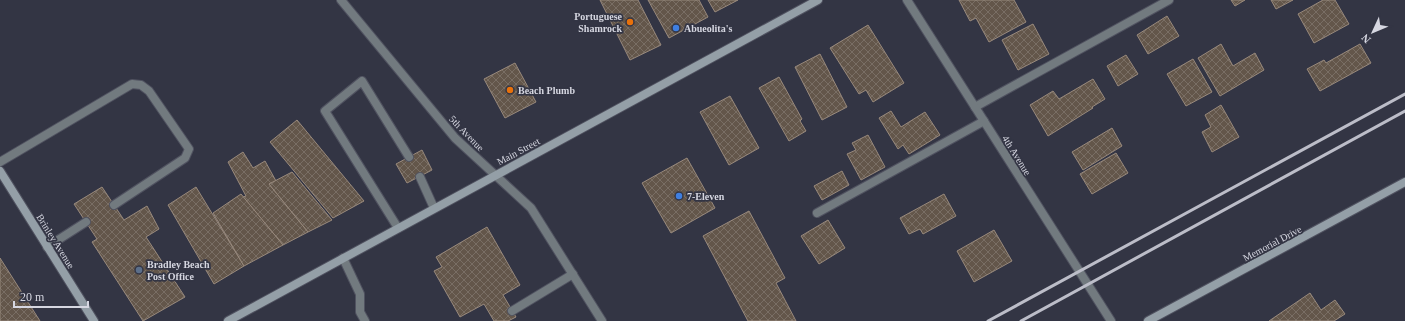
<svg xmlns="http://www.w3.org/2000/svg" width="1405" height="321" font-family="'Times New Roman',serif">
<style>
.building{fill:url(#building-cross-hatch);stroke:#98897c}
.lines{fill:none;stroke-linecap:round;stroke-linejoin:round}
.lane-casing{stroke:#505260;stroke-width:10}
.street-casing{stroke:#505260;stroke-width:10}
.secondary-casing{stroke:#505260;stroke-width:10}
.lane{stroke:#727a7f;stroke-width:8}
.street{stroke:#727a7f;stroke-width:8}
.secondary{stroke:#949fa7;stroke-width:8}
.rail{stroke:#bcbdc8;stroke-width:3}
.food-dot{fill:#e8710a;stroke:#333544;stroke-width:1.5}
.shop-dot{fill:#3f7fe0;stroke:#333544;stroke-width:1.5}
.service-dot{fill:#5c6f8a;stroke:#333544;stroke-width:1.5}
.labels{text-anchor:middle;stroke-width:3.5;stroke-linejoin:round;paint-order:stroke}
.poi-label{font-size:10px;font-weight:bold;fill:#d6d7e1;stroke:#333544;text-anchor:start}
.street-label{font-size:10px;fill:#d6d7e1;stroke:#333544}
</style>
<defs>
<pattern id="building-cross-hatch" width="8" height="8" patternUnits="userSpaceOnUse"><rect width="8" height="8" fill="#63564a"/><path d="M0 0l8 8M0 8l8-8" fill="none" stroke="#796e64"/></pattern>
</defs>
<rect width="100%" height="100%" fill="#333544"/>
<g class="building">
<path d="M600 0H638L661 45 630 60Z"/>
<path d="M648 0H699L708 17 669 38Z"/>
<path d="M708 0H738L715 12Z"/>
<path d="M959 0H1014L1026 22 989 42 976 18 970 21Z"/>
<path d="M1231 0H1245L1235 6Z"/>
<path d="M1271 0H1293L1276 9Z"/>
<path d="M1323 0H1335L1349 24 1314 43 1298 14Z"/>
<path d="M1167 16 1179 36 1148 54 1137 35Z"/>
<path d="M1033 24 1049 54 1018 70 1002 40Z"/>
<path d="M868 25 904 83 873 102 866 90 859 94 830 48Z"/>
<path d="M1221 44 1233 66 1255 53 1264 70 1220 96 1198 58Z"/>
<path d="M1360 44 1371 63 1320 91 1307 69 1324 60 1326 63Z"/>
<path d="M820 54 847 107 822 120 795 67Z"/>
<path d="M1126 55 1138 74 1118 86 1107 66Z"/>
<path d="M1193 59 1212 92 1186 106 1167 74Z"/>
<path d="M515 63 536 102 505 118 484 79Z"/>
<path d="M779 77 802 119 800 121 806 131 789 141 759 88Z"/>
<path d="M1093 79 1105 99 1092 107 1093 108 1048 136 1030 105 1053 91 1059 99Z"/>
<path d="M730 96 759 148 729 165 700 112Z"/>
<path d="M1221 105 1239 137 1212 152 1202 132 1211 127 1205 115Z"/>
<path d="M891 111 901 127 925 112 940 135 909 154 903 145 898 149 879 118Z"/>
<path d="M297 120 364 201 333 218 270 142Z"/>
<path d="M1112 128 1122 146 1083 170 1072 152Z"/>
<path d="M868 135 885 167 861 180 847 154 856 150 852 143Z"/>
<path d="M422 150 432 170 407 183 396 164Z"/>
<path d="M243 152 253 168 265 161 276 181 269 184 308 232 283 245 243 197 246 196 228 162Z"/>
<path d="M1116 153 1128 173 1092 194 1080 174Z"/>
<path d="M687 158 715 208 671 233 642 183Z"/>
<path d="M842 171 849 185 822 200 814 186Z"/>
<path d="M292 172 332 220 308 232 269 184Z"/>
<path d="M102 187 124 220 147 206 159 229 146 237 185 297 143 321 92 242 97 239 74 204Z"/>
<path d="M196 187 244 266 214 284 168 205Z"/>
<path d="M241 194 283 245 244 266 213 213Z"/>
<path d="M944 194 956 216 923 234 920 229 909 234 900 218Z"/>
<path d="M749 211 785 278 776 283 796 321H748L703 236Z"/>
<path d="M828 220 845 248 819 264 801 236Z"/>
<path d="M487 227 520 285 503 295 516 317 508 321H494L484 304 460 317 434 271 442 267 436 257Z"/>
<path d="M994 230 1012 261 974 282 957 251Z"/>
<path d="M0 258 40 321H0Z"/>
<path d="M1310 293 1321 310 1335 300 1345 314 1334 321H1269Z"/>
</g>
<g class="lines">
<g class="lane-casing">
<g id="lane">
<path d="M975 107 1169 0"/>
<path d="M0 162 132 84 141 85 149 91 189 149 185 158 114 205"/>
<path d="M420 177 434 208"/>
<path d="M817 213 984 121"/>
<path d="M398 228 325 111 362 81 409 157"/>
<path d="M47 247 86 222"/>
<path d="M343 258 360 294V312L365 321"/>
<path d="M512 311 573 274"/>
</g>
</g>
<g class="street-casing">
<g id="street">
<path d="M341 0 455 138 531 208 602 321"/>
<path d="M907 0 1111 321"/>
</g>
</g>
<g class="secondary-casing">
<g id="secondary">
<path d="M0 171 94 321"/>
<path d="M228 321 818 0"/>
<path d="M1148 321 1405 182"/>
</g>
</g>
<use href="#lane" class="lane"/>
<use href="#street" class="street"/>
<use href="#secondary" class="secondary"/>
<g class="rail">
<path d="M988 321 1405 94"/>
<path d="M1021 321 1405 111"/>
</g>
</g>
<g class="food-dot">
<circle cx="630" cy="22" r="4"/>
<circle cx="510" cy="90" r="4"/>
</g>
<g class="shop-dot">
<circle cx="676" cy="28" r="4"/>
<circle cx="679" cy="196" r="4"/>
</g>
<circle class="service-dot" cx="139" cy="270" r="4"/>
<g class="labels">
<g class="poi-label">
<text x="622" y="20" text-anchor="end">Portuguese<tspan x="622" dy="12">Shamrock</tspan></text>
<text x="684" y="32">Abueolita's</text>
<text x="518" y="94">Beach Plumb</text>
<text x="687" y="200">7-Eleven</text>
<text x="147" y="268">Bradley Beach<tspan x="147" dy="12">Post Office</tspan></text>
</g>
<g class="street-label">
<text transform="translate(467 133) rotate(46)" y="4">5th Avenue</text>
<text transform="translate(518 151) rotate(-28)" y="4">Main Street</text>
<text transform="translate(1017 155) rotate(58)" y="4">4th Avenue</text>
<text transform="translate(56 241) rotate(58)" y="4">Brinley Avenue</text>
<text transform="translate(1272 243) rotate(-28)" y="4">Memorial Drive</text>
</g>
</g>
<g transform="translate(1373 32) rotate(226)" stroke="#333544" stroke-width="3" paint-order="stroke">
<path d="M0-3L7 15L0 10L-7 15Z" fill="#d6d7e1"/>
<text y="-6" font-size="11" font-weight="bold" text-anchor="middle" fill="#d6d7e1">N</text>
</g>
<path d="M14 301v6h74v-6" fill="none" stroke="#d6d7e1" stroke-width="2"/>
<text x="20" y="301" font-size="12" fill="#d6d7e1" stroke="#333544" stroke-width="3" paint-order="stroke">20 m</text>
</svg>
